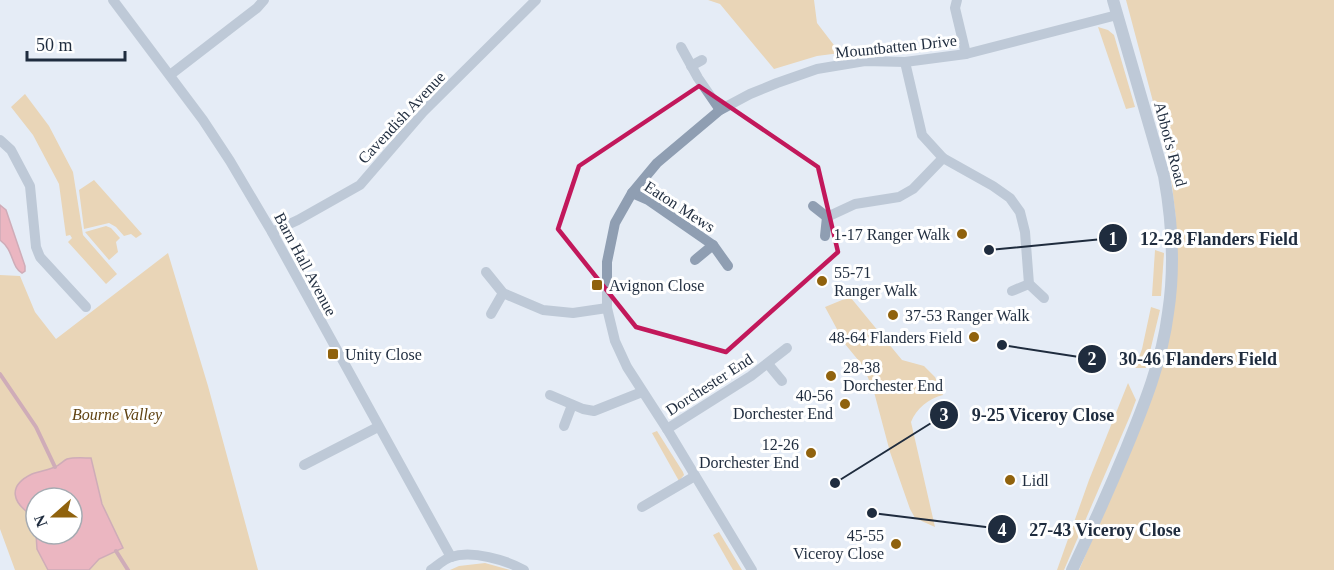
<svg xmlns="http://www.w3.org/2000/svg" width="1334" height="570" font-family="'Times New Roman',serif">
<style>
.green{fill:#edb86b;fill-rule:evenodd}
.water{fill:#f27481;stroke:#b35e6d;stroke-width:1.5}
.lines{fill:none;stroke-linecap:round;stroke-linejoin:round}
.stream{stroke:#b35e6d;stroke-width:4}
.minor{stroke:#8f9eb2;stroke-width:10}
.tertiary{stroke:#8f9eb2;stroke-width:12}
.marked{fill:none;stroke:#c2185b;stroke-width:4.5;stroke-linejoin:round}
.poi-dot{fill:#90620d;stroke:#fff;stroke-width:2}
.labels{text-anchor:middle;stroke-width:6;stroke-linejoin:round;paint-order:stroke}
.street-label{font-size:16px;fill:#1f2c3e;stroke:#fff}
.poi-label{font-size:16px;fill:#1f2c3e;stroke:#fff;text-anchor:start}
.park-label{font-size:16px;font-style:italic;fill:#604313;stroke:#fff}
.leader{fill:none;stroke:#1f2c3e;stroke-width:2}
.callout-dot{fill:#1f2c3e;stroke:#fff;stroke-width:2}
.mark-label{font-size:18px;text-anchor:middle;font-weight:bold;fill:#fff}
.callout-label{font-size:18px;text-anchor:middle;font-weight:bold;fill:#1f2c3e;stroke:#fff;stroke-width:6;stroke-linejoin:round;paint-order:stroke}
</style>
<rect width="100%" height="100%" fill="#e5ecf5"/>
<g class="green">
<path d="M708 0H814L817 23 840 53 817 56 774 69 720 4Z"/>
<path d="M1126 0H1334V570H1079L1134 442 1154 388 1176 220 1172 185 1164 143Z"/>
<path d="M1098 27 1108 30 1114 35 1135 107 1126 109Z"/>
<path d="M25 94 49 126 73 172 83 235 117 274 106 284 68 242 72 238 70 235 66 236 59 184 33 135 11 107Z"/>
<path d="M94 180 142 234 136 238 131 234 124 236 116 227 109 223 84 229 79 190Z"/>
<path d="M106 226 111 228 120 238 116 242 118 252 109 260 85 232Z"/>
<path d="M1155 250 1164 253 1161 296H1152Z"/>
<path d="M168 253 208 386 258 570H15L0 529V275L20 276 35 312 56 339ZM36 498H72V534H36Z"/>
<path d="M851 298 902 360 924 366 935 377 943 395C929 398 916 409 911 422L935 527 915 518 910 509 890 452 874 392 863 366 845 344 825 307 842 300Z"/>
<path d="M1151 307 1160 310 1146 368H1135L1142 349Z"/>
<path d="M1128 383 1136 400 1130 416 1064 570H1057L1089 480Z"/>
<path d="M657 431 683 472 684 475 679 481 652 433Z"/>
<path d="M719 532 742 570H733L713 535Z"/>
<path d="M485 563 510 570H450L459 566Z"/>
</g>
<g class="water">
<path d="M0 205 6 210 25 266V271L22 273C11 267 14 250 0 240Z"/>
<path d="M91 458 102 504 123 548 99 559 89 570H48L37 549 36 534H72V498H36V530L33 516C12 503 7 486 32 474 40 471 48 470 55 467 60 465 63 461 67 459 74 457 84 458 91 458Z"/>
</g>
<g class="lines">
<g class="stream">
<path d="M0 374 36 427 55 467"/>
<path d="M116 551 128 570"/>
</g>
<g class="minor">
<path d="M113 0 203 120 230 161 272 232 451 557"/>
<path d="M957 0 955 8 966 54"/>
<path d="M681 47 698 78 720 110"/>
<path d="M905 62 922 135 943 158 993 186 1010 198 1020 212 1025 232 1029 284 1044 298"/>
<path d="M691 66 702 60"/>
<path d="M170 75 257 8 264 0"/>
<path d="M0 140 11 150 30 186 36 247 40 257 86 307"/>
<path d="M632 193 648 200 713 245 728 266"/>
<path d="M813 206 827 217"/>
<path d="M272 232 298 220 360 185 423 112 536 0"/>
<path d="M825 236 827 217 855 204 899 197 913 189 943 158"/>
<path d="M695 260 713 245"/>
<path d="M486 272 503 293 543 310 573 313 607 308"/>
<path d="M1012 291 1029 284"/>
<path d="M491 314 503 293"/>
<path d="M768 364 782 381"/>
<path d="M550 395 583 409 594 411 642 392"/>
<path d="M564 426 572 405"/>
<path d="M667 429 751 376 787 348"/>
<path d="M304 465 378 427"/>
<path d="M642 507 695 476"/>
<path d="M431 570C437 566 444 559 451 557 472 550 506 560 524 570"/>
<path d="M752 570 667 429 627 367 615 341 607 308V262L615 223 632 193 657 163 720 110 750 94 777 83 817 69 865 61 905 62 966 54 1117 15"/>
</g>
<path class="tertiary" d="M1072 570C1091 530 1109 490 1126 449 1144 405 1162 361 1168 313 1175 268 1172 220 1164 176L1113 0"/>
</g>
<path d="M0 0H1334V570H0ZM699 86 818 167 838 252 726 352 636 327 558 229 579 166Z" fill="#e5ecf5" fill-opacity=".55" fill-rule="evenodd"/>
<path class="marked" d="M699 86 818 167 838 252 726 352 636 327 558 229 579 166Z"/>
<g class="poi-dot">
<circle cx="962" cy="234" r="6"/>
<circle cx="822" cy="281" r="6"/>
<rect x="591" y="279" width="12" height="12" rx="3"/>
<circle cx="893" cy="315" r="6"/>
<circle cx="974" cy="337" r="6"/>
<rect x="327" y="348" width="12" height="12" rx="3"/>
<circle cx="831" cy="376" r="6"/>
<circle cx="845" cy="404" r="6"/>
<circle cx="811" cy="453" r="6"/>
<circle cx="1010" cy="480" r="6"/>
<circle cx="896" cy="544" r="6"/>
</g>
<g class="labels">
<g class="street-label">
<text transform="translate(896 46) rotate(-6)" y="6">Mountbatten Drive</text>
<text transform="translate(401 117) rotate(-47)" y="6">Cavendish Avenue</text>
<text transform="translate(1171 144) rotate(75)" y="6">Abbot's Road</text>
<text transform="translate(680 206) rotate(33)" y="6">Eaton Mews</text>
<text transform="translate(306 264) rotate(62)" y="6">Barn Hall Avenue</text>
<text transform="translate(709 384) rotate(-33)" y="6">Dorchester End</text>
</g>
<g class="poi-label">
<text x="950" y="240" text-anchor="end">1-17 Ranger Walk</text>
<text x="834" y="278">55-71<tspan x="834" dy="18">Ranger Walk</tspan></text>
<text x="609" y="291">Avignon Close</text>
<text x="905" y="321">37-53 Ranger Walk</text>
<text x="962" y="343" text-anchor="end">48-64 Flanders Field</text>
<text x="345" y="360">Unity Close</text>
<text x="843" y="373">28-38<tspan x="843" dy="18">Dorchester End</tspan></text>
<text x="833" y="401" text-anchor="end">40-56<tspan x="833" dy="18">Dorchester End</tspan></text>
<text x="799" y="450" text-anchor="end">12-26<tspan x="799" dy="18">Dorchester End</tspan></text>
<text x="1022" y="486">Lidl</text>
<text x="884" y="541" text-anchor="end">45-55<tspan x="884" dy="18">Viceroy Close</tspan></text>
</g>
<g class="park-label">
<text x="117" y="420">Bourne Valley</text>
</g>
</g>
<path class="leader" d="M989 250L1113 238M1002 345L1092 359M835 483L944 415M872 513L1002 529"/>
<g class="callout-dot">
<circle cx="989" cy="250" r="6"/>
<circle cx="1002" cy="345" r="6"/>
<circle cx="835" cy="483" r="6"/>
<circle cx="872" cy="513" r="6"/>
<circle cx="1113" cy="238" r="15"/>
<circle cx="1092" cy="359" r="15"/>
<circle cx="944" cy="415" r="15"/>
<circle cx="1002" cy="529" r="15"/>
</g>
<g class="mark-label">
<text x="1113" y="245">1</text>
<text x="1092" y="365">2</text>
<text x="944" y="421">3</text>
<text x="1002" y="536">4</text>
</g>
<g class="callout-label">
<text x="1219" y="245">12-28 Flanders Field</text>
<text x="1198" y="365">30-46 Flanders Field</text>
<text x="1043" y="421">9-25 Viceroy Close</text>
<text x="1105" y="536">27-43 Viceroy Close</text>
</g>
<g transform="translate(54 516) rotate(249)"><circle r="28" fill="#ffffff" stroke="#a5abb2" stroke-width="1.5"/>
<path d="M0-4.5L10 22L0 15L-10 22Z" fill="#90620d"/>
<text y="-9" font-size="16" font-weight="bold" text-anchor="middle" fill="#1f2c3e">N</text>
</g>
<path d="M27 51v9h98v-9" fill="none" stroke="#1f2c3e" stroke-width="3"/>
<text x="36" y="51" font-size="18" fill="#1f2c3e" stroke="#ffffff" stroke-width="4.5" paint-order="stroke">50 m</text>
</svg>
